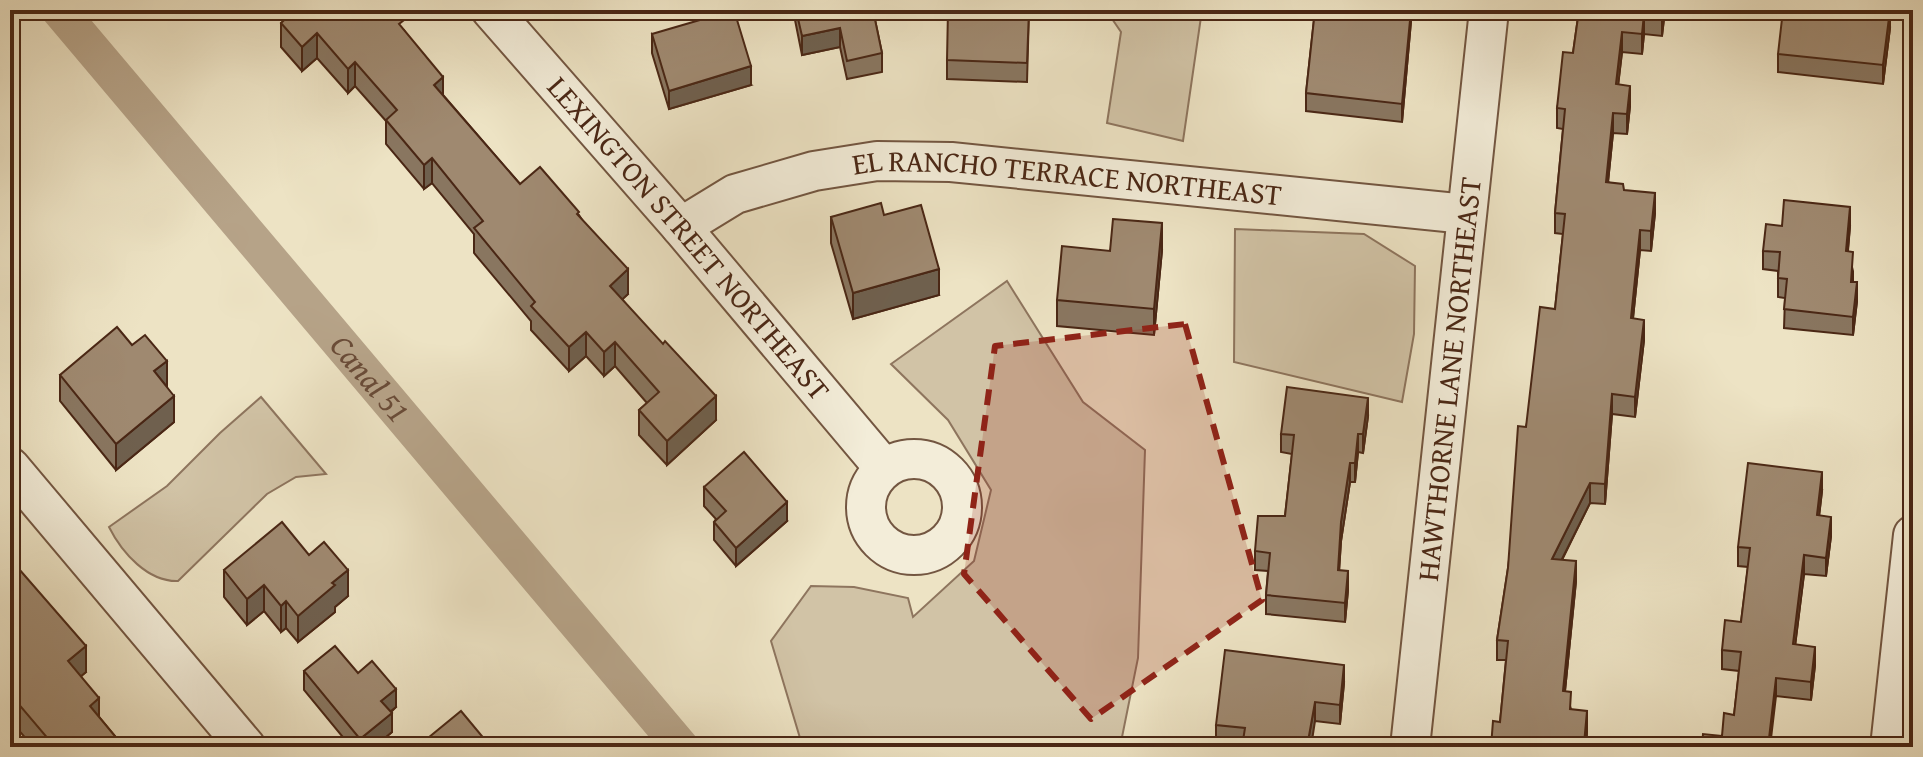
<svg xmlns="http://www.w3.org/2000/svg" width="1923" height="757" font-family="'Gentium Book Plus',serif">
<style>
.green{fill:#d1c3a6;stroke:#8e755e;stroke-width:2}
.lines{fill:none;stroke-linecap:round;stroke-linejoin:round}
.canal{stroke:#b6a388;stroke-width:36}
.minor-casing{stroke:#735641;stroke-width:42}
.minor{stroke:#f3edd9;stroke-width:38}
.wall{fill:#897660;stroke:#4a2715;stroke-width:2}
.shaded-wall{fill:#6f604e;stroke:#4a2715;stroke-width:2}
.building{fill:#9f8970;stroke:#4a2715;stroke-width:2}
.marked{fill:#8f2418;fill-opacity:0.2;stroke:#8f2418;stroke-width:6;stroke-dasharray:16 10;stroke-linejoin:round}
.labels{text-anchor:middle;stroke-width:7;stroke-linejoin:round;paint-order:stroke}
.street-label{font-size:30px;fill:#4a2715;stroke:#f3edd9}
.water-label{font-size:32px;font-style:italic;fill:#6a4c38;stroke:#f3edd9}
</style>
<rect width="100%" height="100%" fill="#ede3c4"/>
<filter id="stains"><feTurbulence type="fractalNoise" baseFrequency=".0025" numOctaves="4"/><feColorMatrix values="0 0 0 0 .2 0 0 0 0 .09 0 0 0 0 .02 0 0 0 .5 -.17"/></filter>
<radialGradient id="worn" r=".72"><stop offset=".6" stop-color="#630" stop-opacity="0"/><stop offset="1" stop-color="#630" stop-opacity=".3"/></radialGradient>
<g class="green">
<path d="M1106 10H1202L1183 141 1107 123 1121 32Z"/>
<path d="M1235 229 1364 234 1415 266 1414 334 1402 402 1234 362Z"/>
<path d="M1007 281 1083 402 1145 450 1138 658 1120 747H807L800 738 771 641 811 586 854 587 908 598 913 617 974 561 991 490 948 420 891 364Z"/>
<path d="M261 397 326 474 296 477 267 494 178 581C148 582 122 553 109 527L167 486 220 433Z"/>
</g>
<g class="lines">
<path class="canal" id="s1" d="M59 10 681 747"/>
<g class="minor-casing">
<g id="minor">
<path id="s2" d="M491 10 681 227 884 468"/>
<path id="s3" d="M681 227 735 194 814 171 877 161 951 162 1466 214"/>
<circle cx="914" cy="507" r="48"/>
<path d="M10 467 246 747"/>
<path id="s4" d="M1410 747 1489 10"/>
<path d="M1890 747 1913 535"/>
</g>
</g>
<use href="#minor" class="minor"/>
</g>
<g class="wall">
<path d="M274 10H356L404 30 443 95 520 184 579 215 628 294 622 299 716 420 667 465 639 435V410L647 403 615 366 604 376 586 356 569 371 531 330V321L474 253V234L432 183 424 189 386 144V121L355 86 348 93 317 58 302 71 281 47V23L284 21Z"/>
<path d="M793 10H873L882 53V72L847 79 840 47 802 55Z"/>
<path d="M1029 10 1027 82 947 79V60Z"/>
<path d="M1315 10H1412L1402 122 1306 111V93Z"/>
<path d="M1579 10H1665L1662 36 1644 34 1642 54 1622 52 1618 85 1630 106 1627 134 1613 133 1608 182 1624 190 1655 213 1651 251 1640 250 1633 318 1644 340 1635 417 1612 414 1605 504 1590 503 1562 560 1576 581 1565 691 1571 709 1587 731 1586 747H1491L1500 722 1506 660H1497V640L1508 568 1526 427 1555 309 1563 234 1555 233V213L1563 129 1557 128V108L1573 53Z"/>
<path d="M1890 28 1883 84 1778 72V54Z"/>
<path d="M652 34 751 85 669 109 652 53Z"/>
<path d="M884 215 939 295 853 319 831 243V217Z"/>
<path d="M1782 226H1850L1848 251 1853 271V282L1857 301 1853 335 1784 328 1785 298 1778 297V271L1763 269V251Z"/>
<path d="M1162 250 1154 335 1057 326V300L1110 251Z"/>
<path d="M60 375 167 387 174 422 116 470 60 401Z"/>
<path d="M1368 416 1363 453 1358 452 1355 482H1350L1341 541 1339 570 1348 590 1345 622 1266 614V595L1268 571 1255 570V551L1285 516 1292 454 1281 452V434Z"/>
<path d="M704 487 787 521 736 566 714 540V522L716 519 704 506Z"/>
<path d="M1822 491 1819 516 1831 536 1826 576 1804 574 1795 645 1815 665 1811 700 1776 696 1722 736 1734 715 1739 671 1722 669V650L1741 622 1748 567 1738 566V547Z"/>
<path d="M309 555 348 596 335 607V612L298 642 286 628 281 632 264 611 247 625 224 597V570Z"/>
<path d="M10 563 86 672 81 676 99 717 124 747H33L10 720Z"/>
<path d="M304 671 358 673 396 707 391 712 392 732 374 747H351L304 690Z"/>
<path d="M1344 683 1340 724 1315 721 1242 747 1216 744V725Z"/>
</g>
<g class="shaded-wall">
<path d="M1411 10H1412L1402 122V104Z"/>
<path d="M1662 10H1665L1662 36Z"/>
<path d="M1890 10V28L1883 84V65Z"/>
<path d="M1644 14V34L1642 54V34Z"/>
<path d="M840 28V47L802 55V36Z"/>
<path d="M1622 32V52L1616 104V84Z"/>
<path d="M317 33V58L302 71V47Z"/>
<path d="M355 62V86L348 93V69Z"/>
<path d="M751 66V85L669 109V91Z"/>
<path d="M443 77V101L434 85Z"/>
<path d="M1630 86V106L1627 134V114Z"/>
<path d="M1613 113V133L1606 202V182Z"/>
<path d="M432 158V183L424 189V165Z"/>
<path d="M1655 193V213L1651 251V231Z"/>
<path d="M1850 207V226L1846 270V251Z"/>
<path d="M1162 223V250L1154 335V309Z"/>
<path d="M1640 230V250L1631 338V318Z"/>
<path d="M628 269V294L610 311V286Z"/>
<path d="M939 269V295L853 319V293Z"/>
<path d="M1857 282V301L1853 335V317Z"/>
<path d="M1644 320V340L1635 417V397Z"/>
<path d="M586 332V356L569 371V347Z"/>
<path d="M615 342V366L604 376V352Z"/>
<path d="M167 361V387L154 371Z"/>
<path d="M1612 394V414L1605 504V484Z"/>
<path d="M174 396V422L116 470V444Z"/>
<path d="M716 396V420L667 465V441Z"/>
<path d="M1368 398V416L1363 453V434Z"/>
<path d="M1358 434V452L1355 482V463Z"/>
<path d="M1350 463V482L1341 541 1338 589 1341 522Z"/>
<path d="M1822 472V491L1817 534V515Z"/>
<path d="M1590 483V503L1552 579V559Z"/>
<path d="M787 502V521L736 566V548Z"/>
<path d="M1831 517V536L1826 576V558Z"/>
<path d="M1804 555V574L1793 663V644Z"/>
<path d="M1576 561V581L1563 711V691Z"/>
<path d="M348 570V596L335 607V612L298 642V616L332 583Z"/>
<path d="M1348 571V590L1345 622V603Z"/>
<path d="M264 585V611L247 625V599Z"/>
<path d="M286 601V628L281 632V606Z"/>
<path d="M86 646V672L68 687V661Z"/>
<path d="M1815 647V665L1811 700V682Z"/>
<path d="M1344 665V683L1340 724V705Z"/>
<path d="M1776 678V696L1770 747H1768Z"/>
<path d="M396 689V707L381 719V701Z"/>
<path d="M99 698V724L90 706Z"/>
<path d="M1315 702V721L1311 747H1307Z"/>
<path d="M1587 711V731L1586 747H1584Z"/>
<path d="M392 713V732L374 747H360V739Z"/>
</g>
<g class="building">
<path d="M295 10H396L404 20 399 24 443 77 434 85 520 184 540 167 579 212 577 214 628 269 610 286 663 344 665 341 716 396 667 441 639 410 659 392 615 342 604 352 586 332 569 347 531 306 535 302 474 228 483 221 432 158 424 165 386 120 397 110 355 62 348 69 317 33 302 47 281 23Z"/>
<path d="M734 10 751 66 669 91 652 34Z"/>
<path d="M796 10H873L882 53 847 61 840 28 802 36Z"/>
<path d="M948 10H1029L1027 63 947 60Z"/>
<path d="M1315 10H1411L1402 104 1306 93Z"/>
<path d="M1579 10H1662V16L1644 14 1642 34 1622 32 1616 84 1630 86 1627 114 1613 113 1606 182 1623 184 1624 190 1655 193 1651 231 1640 230 1631 318 1644 320 1635 397 1612 394 1605 484 1590 483 1552 559 1576 561 1563 691 1571 692 1570 709 1587 711 1584 744 1563 742 1562 747H1491L1493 721 1500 722 1508 641 1497 640 1508 568 1518 426 1526 427 1540 307 1555 309 1565 214 1555 213 1565 109 1557 108 1563 52 1573 53Z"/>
<path d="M1783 10H1890L1883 65 1778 54Z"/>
<path d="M1784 200 1850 207 1846 251 1853 252 1851 282H1857L1853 317 1784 309 1787 279 1778 278 1780 252 1763 251 1766 224 1782 226Z"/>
<path d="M881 203 884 215 921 205 939 269 853 293 831 217Z"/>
<path d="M1113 219 1162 223 1154 309 1057 300 1062 246 1110 251Z"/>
<path d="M117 327 132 345 145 335 167 361 154 371 174 396 116 444 60 375Z"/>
<path d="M1287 387 1368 398 1363 434H1358L1355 463H1350L1341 522 1338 570 1348 571 1345 603 1266 595 1270 553 1255 551 1258 516H1285L1294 435 1281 434Z"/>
<path d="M744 452 787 502 736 548 714 522 726 511 704 487Z"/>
<path d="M1748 463 1822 472 1817 515 1831 517 1826 558 1804 555 1793 644 1815 647 1811 682 1776 678 1768 747H1702L1703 734 1722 736 1724 713 1734 715 1741 652 1722 650 1725 620 1741 622 1750 548 1738 547Z"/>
<path d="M282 522 309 555 324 542 348 570 332 583 335 585 298 616 286 601 281 606 264 585 247 599 224 570Z"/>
<path d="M12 561 86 646 68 661 99 698 90 706 124 747H55L10 694V563Z"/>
<path d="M335 646 358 673 372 661 396 689 381 701 392 713 360 739 304 671Z"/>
<path d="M1225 650 1344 665 1340 705 1315 702 1307 747H1242L1245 728 1216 725Z"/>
<path d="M461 711 491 747H417Z"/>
</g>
<path class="marked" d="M1185 324 1262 600 1091 719 964 574 995 346Z"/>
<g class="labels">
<g class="street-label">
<text dy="10" stroke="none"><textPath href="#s3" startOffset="400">EL RANCHO TERRACE NORTHEAST</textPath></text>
<text dy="10" stroke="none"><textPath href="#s2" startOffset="302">LEXINGTON STREET NORTHEAST</textPath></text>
<text dy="10" stroke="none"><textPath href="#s4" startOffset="370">HAWTHORNE LANE NORTHEAST</textPath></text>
</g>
<g class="water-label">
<text dy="11" stroke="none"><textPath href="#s1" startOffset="482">Canal 51</textPath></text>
</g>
</g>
<rect width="1923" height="757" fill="none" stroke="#ede3c4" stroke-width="40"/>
<rect x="12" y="12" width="1899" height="733" fill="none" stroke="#4a2715" stroke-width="4"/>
<rect x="20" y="20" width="1883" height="717" fill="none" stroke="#4a2715" stroke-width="2"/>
<rect width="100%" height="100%" filter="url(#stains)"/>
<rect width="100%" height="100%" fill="url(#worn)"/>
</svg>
